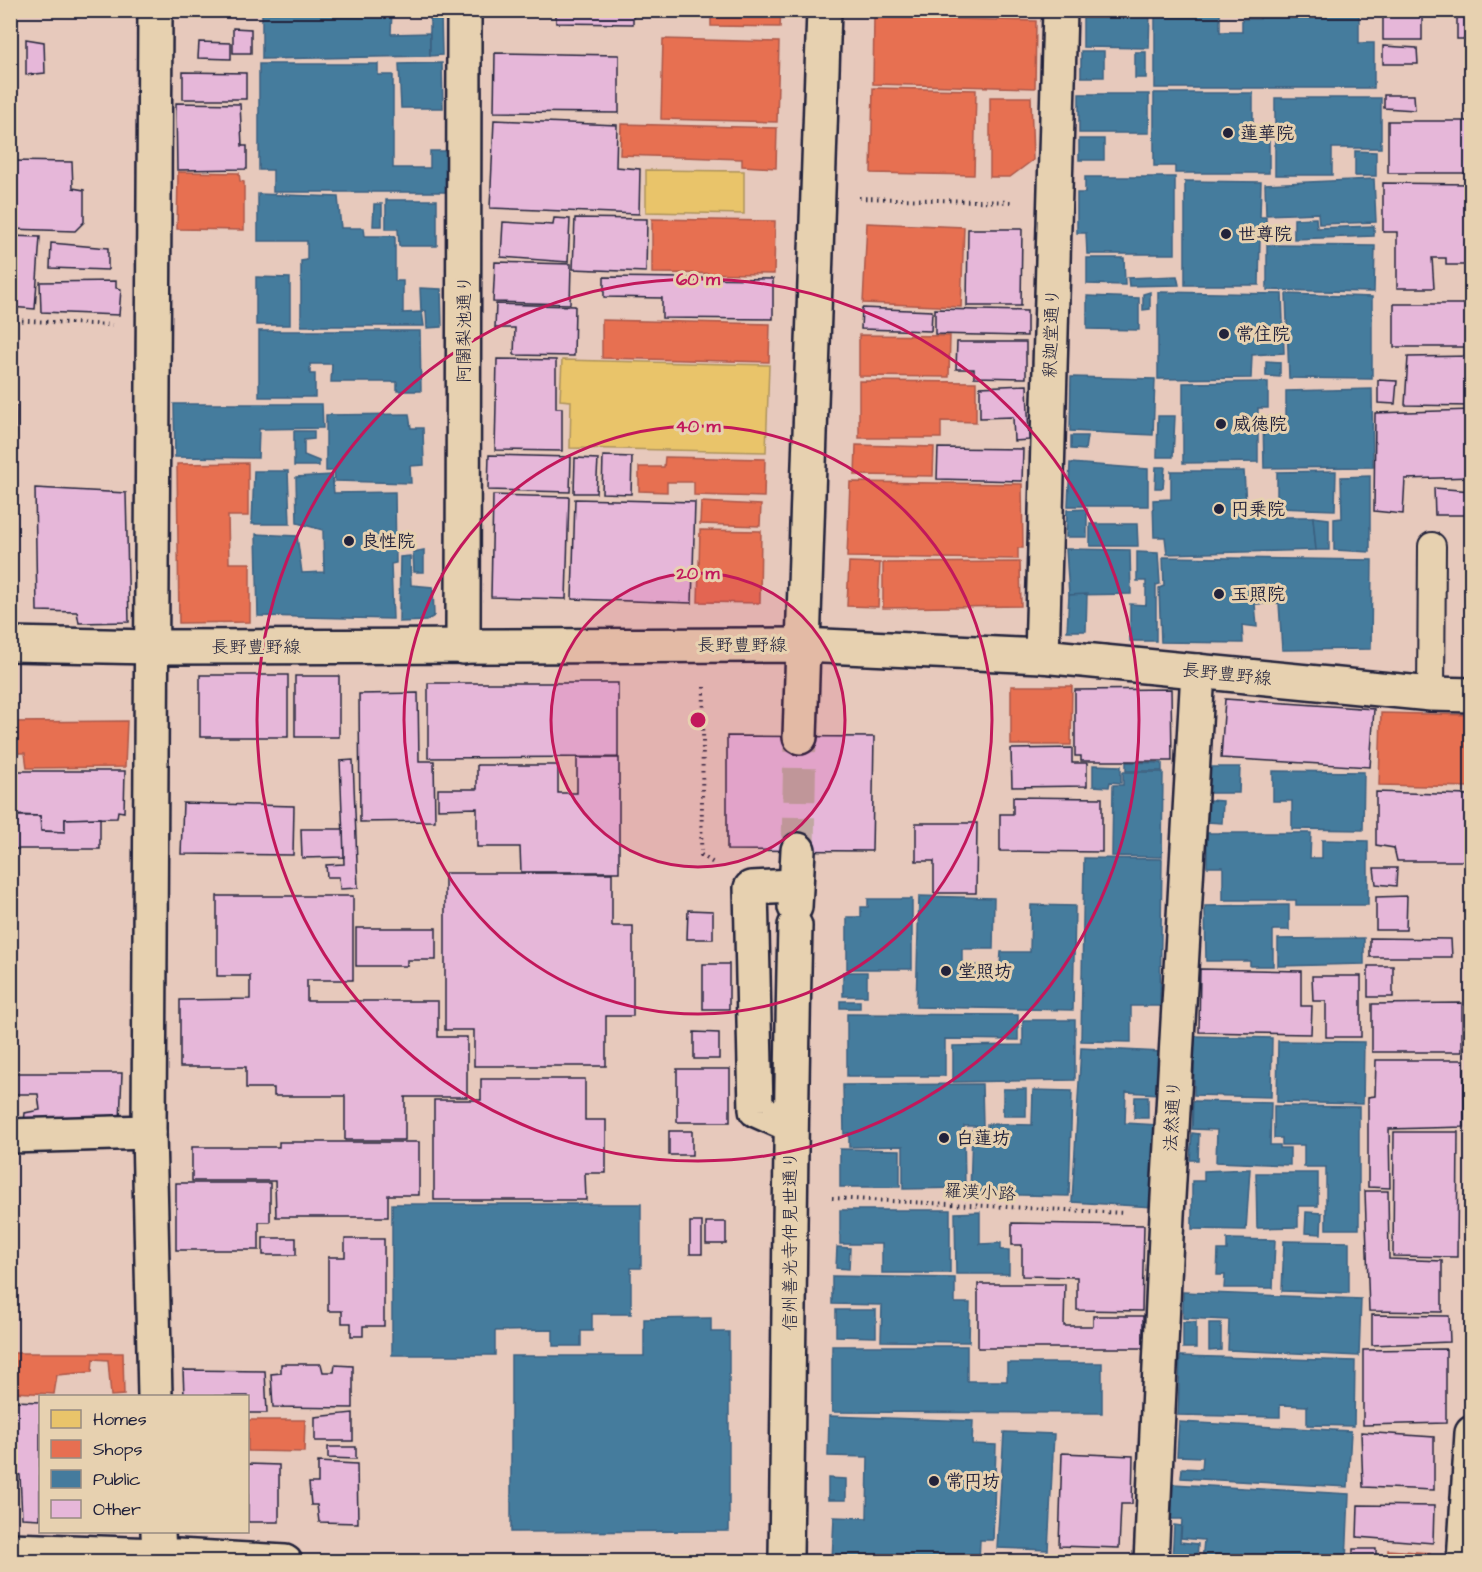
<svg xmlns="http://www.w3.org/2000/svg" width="1482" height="1572" font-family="'Architects Daughter','Klee One',sans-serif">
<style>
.homes{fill:#e9c46a;stroke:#ad935c;stroke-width:1.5}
.shops{fill:#e76f51;stroke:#ac584a;stroke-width:1.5}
.public{fill:#457b9d;stroke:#3a6080;stroke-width:1.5}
.building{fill:#e6b7d9;stroke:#22223b;stroke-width:1.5}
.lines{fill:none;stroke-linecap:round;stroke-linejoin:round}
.pedestrian-tunnel{stroke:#c0a8a2;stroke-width:33;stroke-dasharray:33 16;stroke-linecap:butt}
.service-casing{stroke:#22223b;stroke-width:30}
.pedestrian-casing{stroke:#22223b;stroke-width:38}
.minor-casing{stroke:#22223b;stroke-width:38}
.tertiary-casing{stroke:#22223b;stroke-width:38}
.secondary-casing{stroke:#22223b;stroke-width:38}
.path{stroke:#22223b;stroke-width:4;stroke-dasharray:1.5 4.5;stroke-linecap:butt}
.service{stroke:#e7d1b0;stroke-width:26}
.pedestrian{stroke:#e7d1b0;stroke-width:33}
.minor{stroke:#e7d1b0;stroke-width:33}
.tertiary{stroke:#e7d1b0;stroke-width:33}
.secondary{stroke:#e7d1b0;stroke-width:33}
.ring{fill:none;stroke:#c2185b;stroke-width:3}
.poi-dot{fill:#22223b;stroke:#e7d1b0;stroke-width:2}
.labels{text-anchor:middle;stroke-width:6;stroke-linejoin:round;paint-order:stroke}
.poi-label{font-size:18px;font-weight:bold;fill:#22223b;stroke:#e7d1b0;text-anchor:start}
.street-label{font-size:18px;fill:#22223b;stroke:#e7d1b0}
.centre{fill:#c2185b;stroke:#e7d1b0;stroke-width:3}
.ring-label{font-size:18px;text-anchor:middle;font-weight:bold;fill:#c2185b;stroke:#e7d1b0;stroke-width:6;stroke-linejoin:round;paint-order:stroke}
</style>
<rect width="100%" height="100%" fill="#e7c9bc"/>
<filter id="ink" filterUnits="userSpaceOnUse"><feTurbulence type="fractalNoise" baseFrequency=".0167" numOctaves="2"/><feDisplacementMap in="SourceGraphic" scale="12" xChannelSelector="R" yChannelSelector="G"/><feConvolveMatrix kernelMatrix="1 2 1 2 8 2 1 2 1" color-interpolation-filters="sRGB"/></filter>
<g filter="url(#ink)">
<g class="homes">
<path d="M646 170 744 171V214L646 212Z"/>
<path d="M562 360 769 365 766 452 570 448 571 401 560 400Z"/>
</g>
<g class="shops">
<path d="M673 10H781L780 27 711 26V14L673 13Z"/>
<path d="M874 17 1036 21 1035 88 873 84Z"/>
<path d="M663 39 779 42 777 122 661 119Z"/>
<path d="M873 88 976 90 974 175 871 173Z"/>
<path d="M990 97H1031L1033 160 1010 177H990Z"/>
<path d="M621 124 777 128 776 168 742 166V159L620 155Z"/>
<path d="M178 172 239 173 240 181 244 182V230L177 229Z"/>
<path d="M652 219 775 221 774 274 652 273Z"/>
<path d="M867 223 964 227 961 307 863 303Z"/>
<path d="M602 320 770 324 769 362 602 358Z"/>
<path d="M859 335 950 336 949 377 859 376Z"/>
<path d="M859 381 976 382V422L941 421V438H859Z"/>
<path d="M856 445 934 447 933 476 855 475Z"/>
<path d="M665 457 765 459 764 497 694 495V482H667V492L639 491V467H664Z"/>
<path d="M248 463V516H228L229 563H250V622L179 623 177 464Z"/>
<path d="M850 482 1022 484 1023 548H1018V559L847 557Z"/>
<path d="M701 502 761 505 760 526 700 524Z"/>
<path d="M700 530 761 531 760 603 698 602Z"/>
<path d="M849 562 880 563 878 607 847 606Z"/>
<path d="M1020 562 1021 606 883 608V563Z"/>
<path d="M1011 686H1072L1071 745H1011Z"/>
<path d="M1381 713 1472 715V787L1379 785Z"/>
<path d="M127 721 125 767 27 768 25 753H10V722Z"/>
<path d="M10 1353H123L124 1395 111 1396 108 1360 93 1359 92 1372 57 1375 54 1394 10 1392Z"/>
<path d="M248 1420H305L304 1452 248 1451Z"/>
<path d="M1388 1550 1430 1553V1562H1388Z"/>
</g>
<g class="public">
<path d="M278 10H392L391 34 430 33V56L262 59V13H278Z"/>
<path d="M1083 10H1150L1149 48 1083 47Z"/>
<path d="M1155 10H1220V32H1242V19H1260L1259 11H1359V43H1374V88H1155Z"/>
<path d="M430 15H441L442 55 430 56Z"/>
<rect x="1081" y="51" width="23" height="26"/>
<rect x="1135" y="52" width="11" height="26"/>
<path d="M442 63 443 108H401L399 64Z"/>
<path d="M259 64H378V75H393V168H430V151H446V192H273V170H259Z"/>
<path d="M1154 93H1253V130H1269V173H1175V166H1154Z"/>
<rect x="1079" y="94" width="70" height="39"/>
<path d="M1275 98H1381V148H1332V175H1275Z"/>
<rect x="1079" y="139" width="25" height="21"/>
<path d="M1355 151 1376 152V176H1355Z"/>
<path d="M1085 177H1175V254H1087L1086 233H1077V193H1085Z"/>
<path d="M1374 179 1376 222 1319 224 1318 213 1266 215 1265 184Z"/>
<path d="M1185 181 1261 182 1260 217H1266V236H1260L1259 285H1185Z"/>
<path d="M258 194 338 197 341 228H364L365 236H395V281H403V313L422 312 424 326H301V261L307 260V241H258Z"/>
<path d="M386 200H437V246H399L398 229H386Z"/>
<path d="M374 204H382V226H373Z"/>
<path d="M1316 218 1317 228 1374 226V236L1294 239V219Z"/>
<path d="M1267 245 1375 246 1374 292 1267 290Z"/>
<path d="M1087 258H1124L1125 285 1087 284Z"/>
<path d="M1177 276 1179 285 1129 286 1128 278Z"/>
<path d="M256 277 290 278V325H256Z"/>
<path d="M420 288 441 289 442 327 427 328 426 311H421Z"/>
<path d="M1150 292V309L1143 310V294Z"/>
<path d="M1158 292 1282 294 1284 353 1252 355 1251 378 1158 379Z"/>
<path d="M1286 294 1372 297V379L1289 378Z"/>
<path d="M1087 296 1139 298V330L1087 329Z"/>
<path d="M259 331H420L421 391H397V382H331L332 364H310V374H315V397H259Z"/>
<path d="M1266 361 1280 362V377L1266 376Z"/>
<path d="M1071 377 1155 379 1153 435 1070 431Z"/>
<path d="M1268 382V408H1258V462L1183 463V383Z"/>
<path d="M1372 389 1373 467 1264 468 1263 417H1286V391Z"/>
<path d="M174 404H322L323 428 259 429 258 458 175 457Z"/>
<path d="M409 414 411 428H423L424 465 410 466 411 483 335 481 334 471H326V415Z"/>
<path d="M1158 416H1175L1173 457H1157Z"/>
<path d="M294 431H314V439L304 440V455L319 461V466H294Z"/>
<path d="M1071 436H1087L1085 450 1071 449Z"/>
<path d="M1070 463 1148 469V506H1068Z"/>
<path d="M1156 467H1165L1163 488H1155Z"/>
<path d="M254 471H288L290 524H252Z"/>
<path d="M1171 471H1244L1246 506 1274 508V517H1313L1316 550 1167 554 1165 537H1154L1153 500 1171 499Z"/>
<path d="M1336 471 1335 510 1277 508V472Z"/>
<path d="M332 475 334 493 395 492 396 563 391 564 393 619 258 616 256 534 297 536 302 573 324 572 323 530 297 523 296 477Z"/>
<path d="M1370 476V552L1334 550V519L1342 518 1341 477Z"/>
<path d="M1087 509V537H1066L1067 510Z"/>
<path d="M1313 517 1329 519V550H1316Z"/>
<path d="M1090 524H1137L1138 546H1090Z"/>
<path d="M1066 549 1130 550 1131 594 1069 595Z"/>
<path d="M424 550V572H414L413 552Z"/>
<path d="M1137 552 1158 553 1160 584 1156 585V641H1130V604L1146 605V581H1137Z"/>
<path d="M410 556 411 585 433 587 434 616 426 621 399 622 400 557Z"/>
<path d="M1163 557 1372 560 1371 649 1282 650 1279 603 1255 604 1257 627 1242 625 1243 643 1161 642 1159 588 1164 586Z"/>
<path d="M1087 594 1086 631H1067L1069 595Z"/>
<path d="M1126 762 1162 763V771H1126Z"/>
<path d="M1093 765 1121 766V783L1110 782 1109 787 1093 786Z"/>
<path d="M1209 767H1240L1239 793H1209Z"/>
<path d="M1273 771 1364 772 1363 830 1292 829V801H1273Z"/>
<path d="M1123 772H1163L1162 857 1112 856 1113 785H1123Z"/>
<path d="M1208 800 1223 801 1222 823 1207 822Z"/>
<path d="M1207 833H1311L1310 858H1322V840L1368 841V905H1296V900H1223V867H1207Z"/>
<path d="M1084 858 1162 859 1160 1006H1131V1042L1081 1041Z"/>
<path d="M919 896 994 898 993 949H962V965L1000 966 1001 952H1030L1031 905 1075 906 1073 1010 916 1007Z"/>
<path d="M868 899H912V969H847V917H861V907H868Z"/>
<path d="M1289 905V930H1273V966H1250V961H1206L1205 906Z"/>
<path d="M1364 938V964L1278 966V939Z"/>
<rect x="843" y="972" width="24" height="24"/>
<rect x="840" y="1001" width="20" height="7"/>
<path d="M847 1014 1018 1015V1040L945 1039V1076H847Z"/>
<path d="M1023 1020H1075V1080L953 1082V1046L1023 1045Z"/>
<path d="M1194 1036 1272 1038 1271 1097 1194 1095Z"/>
<path d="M1278 1041 1364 1042 1363 1104 1277 1102Z"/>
<path d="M1081 1048 1162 1052 1159 1094 1126 1092 1125 1123 1158 1125 1153 1207 1072 1202Z"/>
<path d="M982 1084 983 1126H964L965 1188 903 1189V1146L849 1147V1133L844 1134 843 1085Z"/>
<rect x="1003" y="1089" width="23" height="27"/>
<path d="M1033 1090 1072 1091 1069 1196 970 1194 972 1130H987V1124L1032 1125Z"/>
<path d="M1135 1097H1148V1118H1134Z"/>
<path d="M1193 1101 1271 1103 1270 1145H1280V1148H1290V1165L1216 1162 1217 1130 1192 1129Z"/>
<path d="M1274 1106 1359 1107V1229H1326V1167H1304V1145H1282V1138H1274Z"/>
<path d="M1192 1133 1199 1134 1198 1160H1190Z"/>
<path d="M840 1149 900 1150V1187H840Z"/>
<path d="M1250 1169 1246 1230 1192 1229V1181H1204V1171Z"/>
<path d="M1256 1173H1318V1206H1298V1227L1257 1228Z"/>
<path d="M392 1204H641V1268H631V1314H592V1331H581V1346H553V1330L495 1331V1355H392Z"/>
<path d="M840 1210H950V1273H882V1244H840Z"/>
<path d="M980 1212V1244L1001 1243V1250H1009V1274H956L955 1213Z"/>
<path d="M1306 1212 1322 1213 1321 1234 1305 1233Z"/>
<path d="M1227 1239 1275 1240 1273 1288H1224L1225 1275H1217L1218 1250H1227Z"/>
<path d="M1284 1241 1349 1242V1293L1282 1291Z"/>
<path d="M837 1247 850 1248 849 1269 836 1268Z"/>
<path d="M832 1276 955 1278V1303H970L969 1342 881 1341 882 1305 832 1304Z"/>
<path d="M1183 1292 1361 1299 1359 1356 1228 1350 1229 1320 1183 1318Z"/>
<path d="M836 1310H876V1337L836 1336Z"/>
<path d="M711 1318V1332H729V1531L511 1532V1356H644V1319Z"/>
<rect x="1183" y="1322" width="13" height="26"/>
<path d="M1209 1323H1221V1350L1209 1351Z"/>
<path d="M832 1346H967V1381H1007V1363H1102V1413L832 1412Z"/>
<path d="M1180 1356 1355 1361 1354 1426 1307 1425V1406L1280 1405V1417L1178 1415Z"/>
<path d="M829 1416 973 1421 972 1444 996 1445 993 1540H980L979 1562 832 1561 834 1517 867 1518 868 1457 828 1456Z"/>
<path d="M1179 1422 1351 1431 1348 1487 1181 1478 1182 1468 1202 1469 1203 1457 1177 1456Z"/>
<path d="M1004 1432 1054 1434 1048 1550 997 1548Z"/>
<path d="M828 1478 846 1479V1500H828Z"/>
<path d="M1173 1484 1349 1494 1346 1562H1202L1204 1540 1181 1538 1182 1519H1171Z"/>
<path d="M1174 1525 1181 1526 1180 1542 1198 1544 1197 1562H1172Z"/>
</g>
<g class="building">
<path d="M490 10H551L550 15 490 13Z"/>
<path d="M556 10H633V24L556 23Z"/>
<path d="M967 10H1034V15L967 13Z"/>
<path d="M1383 10H1472V39H1457V15H1422V40H1383Z"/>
<path d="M233 28 251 29V53H233Z"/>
<path d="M26 39 44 42 45 73 26 75Z"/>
<path d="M199 42 231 43V59L198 58Z"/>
<path d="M1383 46 1417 48 1418 64H1383Z"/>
<path d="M495 53 619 55V113L494 112Z"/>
<path d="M183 72 246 73V99H183Z"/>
<path d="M1384 95H1414L1415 110 1384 108Z"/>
<path d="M176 103 240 104 242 146H247V169L177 170Z"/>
<path d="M494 120 617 125 616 167 640 169 639 214 490 208Z"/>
<rect x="1388" y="121" width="84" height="52"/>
<path d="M10 161 72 162 73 188 84 190V222L75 231 10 229Z"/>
<path d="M1383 183 1472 184V265H1446V258H1432L1434 288H1397V232H1383Z"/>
<path d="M554 218 570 219 568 262 501 257 503 222 553 225Z"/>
<path d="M575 218 647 219 646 272 573 269Z"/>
<path d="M968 229H1022L1021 306H967Z"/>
<path d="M10 236 40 237 35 309 10 307Z"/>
<path d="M51 243 108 248V270L50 268Z"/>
<path d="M495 262 571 264 570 304 493 302Z"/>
<path d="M604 277 773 279V319L662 318V298L604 297Z"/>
<path d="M116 281V288L121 289 119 315 41 312 40 282Z"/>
<path d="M496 304 575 306 574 356 514 355 515 328H495Z"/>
<rect x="1394" y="304" width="78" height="43"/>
<path d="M862 308 932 311 931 331 861 329Z"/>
<path d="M935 309 1027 311V336L935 334Z"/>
<path d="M957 342H1026V378L974 377V369H956Z"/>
<path d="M1472 356V406L1405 405 1408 357Z"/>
<path d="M497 359 556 360V408H562V451L495 450Z"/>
<path d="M1378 380 1397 381 1395 404 1378 403Z"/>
<path d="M1027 385 1029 440 1014 441 1013 417 980 418V387Z"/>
<path d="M10 406H17L16 456H10Z"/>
<path d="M1472 410V477L1405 479 1403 514 1374 511 1375 413Z"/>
<path d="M938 448 1023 449 1022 481 937 479Z"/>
<path d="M489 455 571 457 570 492 488 490Z"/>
<path d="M603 456 632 457 631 494 602 493Z"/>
<path d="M575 458 598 459 596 493H574Z"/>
<path d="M35 488 126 493 129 622 79 623 77 612 37 611Z"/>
<path d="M1434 488 1472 491V515H1435Z"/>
<path d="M493 495 569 497 566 599 491 597Z"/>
<path d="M575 499 695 502 692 603 572 599Z"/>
<rect x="200" y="675" width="88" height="62"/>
<rect x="295" y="676" width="44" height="61"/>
<path d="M428 683H618V757L428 758Z"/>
<path d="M1171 689 1172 761H1081V756H1075V690Z"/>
<path d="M418 693 419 761H434L435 821 360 822 359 694Z"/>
<path d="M1225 699 1374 709 1370 767 1221 758Z"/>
<path d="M727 736 874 737 872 851 727 850Z"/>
<path d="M1072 748V763H1087V786L1012 787 1011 749Z"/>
<path d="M577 758H619V872H521L520 847H477V808L438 809V789H477V765H558V793H577Z"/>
<path d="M353 760 358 888 340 889 339 877H327L326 865 344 864 340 761Z"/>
<path d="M10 771H125L124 812 118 811 117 818 65 819V832L41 831 40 816 16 815V789H10Z"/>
<path d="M1376 792 1468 795 1469 861H1397L1394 848 1376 845Z"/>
<path d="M1013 797 1102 798V852L1000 851V814H1013Z"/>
<path d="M183 803 294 806 293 855 181 854Z"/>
<path d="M10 816H40L41 831 65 832V819L100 818V849H10Z"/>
<path d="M916 823H977L976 893H934V861H916Z"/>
<path d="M301 829H343L344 857 302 858Z"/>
<path d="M1374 868H1397L1396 886 1376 884Z"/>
<path d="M445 873H612V926H633V1016H606V1066H474V1030H445Z"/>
<path d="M217 896H353V980H307V1001H438V1037H467V1097H405V1140H345V1096H274V1088H246V1067H180V1000L250 999V976H217Z"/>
<path d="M1407 896 1406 930H1376V897Z"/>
<path d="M688 910 713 911V939H687Z"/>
<path d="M356 928H436V960H407V966H356Z"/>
<path d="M1370 938 1451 939 1452 957H1370Z"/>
<rect x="703" y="964" width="26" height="45"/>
<rect x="1368" y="966" width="25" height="31"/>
<path d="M1200 969 1301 971V1006H1312L1311 1034 1199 1032Z"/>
<path d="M1312 976H1361V1037H1326V1001H1313Z"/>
<path d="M1462 1003V1052H1372V1004Z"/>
<path d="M694 1032 719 1033V1059H694Z"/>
<path d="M1376 1060H1464V1127L1389 1129 1390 1188 1368 1187V1097L1375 1096Z"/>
<rect x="677" y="1069" width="53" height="53"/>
<path d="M10 1073H122L120 1121 24 1122 25 1113 40 1110 38 1094H10Z"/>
<path d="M481 1079H585V1120H606V1173H585L586 1200H434V1100H481Z"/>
<rect x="669" y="1131" width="23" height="24"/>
<path d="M1394 1132H1458L1457 1257 1393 1256Z"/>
<path d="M279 1142H419V1195H388V1217H276L275 1181H192V1147H279Z"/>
<path d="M176 1183H270V1222H259V1250H176Z"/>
<path d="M1365 1191H1388L1389 1259 1442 1261V1312L1369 1311Z"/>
<rect x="690" y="1222" width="12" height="32"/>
<rect x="706" y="1222" width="20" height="22"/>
<path d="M1012 1223 1144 1225 1142 1311 1077 1310V1277L1022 1276V1245H1012Z"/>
<rect x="263" y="1238" width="33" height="17"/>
<path d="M345 1239H384V1326H363V1336H351V1323H342V1311H328V1257H345Z"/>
<path d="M978 1284H1065L1064 1326H1093V1316H1143V1348H978Z"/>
<path d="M1372 1315 1449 1316 1450 1342 1372 1345Z"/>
<path d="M1446 1349V1423L1363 1425V1350Z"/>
<path d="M281 1364H321L323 1372H334L335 1365 353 1366V1408L273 1407 271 1374 281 1373Z"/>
<path d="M183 1370 265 1371 267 1413H248V1396H184Z"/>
<path d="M13 1401 40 1402V1519L22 1518 20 1475 10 1474Z"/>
<path d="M353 1413V1441H315V1417Z"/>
<path d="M1361 1432 1434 1437V1490L1363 1487Z"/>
<path d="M328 1447H356V1459L328 1458Z"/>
<path d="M1062 1453 1133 1456 1132 1504H1121L1119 1548 1059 1546Z"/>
<path d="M318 1462 357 1464 358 1523 319 1522 317 1505H311L309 1483H318Z"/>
<path d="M248 1464 279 1465V1522H248Z"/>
<path d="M1358 1505 1434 1506 1433 1543 1357 1537Z"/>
<rect x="1353" y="1549" width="23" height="13"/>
</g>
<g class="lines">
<path class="pedestrian-tunnel" d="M798 850 800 737"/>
<g class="service-casing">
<path id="service" d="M1431 694 1432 546"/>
</g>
<g class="pedestrian-casing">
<g id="pedestrian">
<path d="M800 737 824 10"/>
<path d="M795 907 798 850"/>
<path d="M790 1125 756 1110 751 888 795 886"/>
<path d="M786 1556C789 1346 790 1136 795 926"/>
</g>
</g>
<g class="minor-casing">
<g id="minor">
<path d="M463 647 464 10"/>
<path d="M1042 656 1060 10"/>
<path d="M10 1136 149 1132"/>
<path d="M10 1550 159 1555V1562"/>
<path d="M1151 1562 1167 1215 1198 671"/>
<path d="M1464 1562 1472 1433"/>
</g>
</g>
<g class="tertiary-casing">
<g id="tertiary">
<path d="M155 10 149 1132 155 1396"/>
<path d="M158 1532 159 1555 285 1562"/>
</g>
</g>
<g class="secondary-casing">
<path id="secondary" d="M10 644 151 647 802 645 1042 656 1431 694 1472 695"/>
</g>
<g class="path">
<path d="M859 198 1013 202"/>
<path d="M10 320 112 325"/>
<path d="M704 687 701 855 715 864"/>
<path d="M832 1198 1124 1213"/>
</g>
<use href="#service" class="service"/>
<use href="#pedestrian" class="pedestrian"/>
<use href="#minor" class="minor"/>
<use href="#tertiary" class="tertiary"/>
<use href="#secondary" class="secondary"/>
</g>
</g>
<circle cx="698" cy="720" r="147" fill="#c2185b" fill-opacity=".12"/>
<g class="ring">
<circle cx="698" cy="720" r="147"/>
<circle cx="698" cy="720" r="294"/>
<circle cx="698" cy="720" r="441"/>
</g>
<g class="poi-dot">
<circle cx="1228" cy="133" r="6"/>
<circle cx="1226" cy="234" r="6"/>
<circle cx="1224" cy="334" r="6"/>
<circle cx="1221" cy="424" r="6"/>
<circle cx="1219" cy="509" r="6"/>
<circle cx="349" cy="541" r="6"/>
<circle cx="1219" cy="594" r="6"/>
<circle cx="946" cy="971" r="6"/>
<circle cx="944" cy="1138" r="6"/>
<circle cx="934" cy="1481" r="6"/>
</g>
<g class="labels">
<g class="poi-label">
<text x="1240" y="139">蓮華院</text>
<text x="1238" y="240">世尊院</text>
<text x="1236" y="340">常住院</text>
<text x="1233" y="430">威徳院</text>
<text x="1231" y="515">円乗院</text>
<text x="361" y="547">良性院</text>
<text x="1231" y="600">玉照院</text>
<text x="958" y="977">堂照坊</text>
<text x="956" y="1144">白蓮坊</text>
<text x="946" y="1487">常円坊</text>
</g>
<g class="street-label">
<text transform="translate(464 329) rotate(-90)" y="6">阿闍梨池通り</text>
<text transform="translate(1051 333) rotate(-88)" y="6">釈迦堂通り</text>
<text x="742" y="651">長野豊野線</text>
<text x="256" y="653">長野豊野線</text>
<text transform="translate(1227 674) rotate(6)" y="6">長野豊野線</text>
<text transform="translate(1172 1116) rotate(-87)" y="6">法然通り</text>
<text transform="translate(980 1192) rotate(3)" y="6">羅漢小路</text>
<text transform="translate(790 1241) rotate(-90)" y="6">信州善光寺仲見世通り</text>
</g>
</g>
<circle cx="698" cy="720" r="9" class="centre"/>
<g class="ring-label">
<text x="698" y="285">60 m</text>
<text x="698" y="432">40 m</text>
<text x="698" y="579">20 m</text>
</g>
<rect width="1482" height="1572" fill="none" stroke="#e7d1b0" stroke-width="36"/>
<rect x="18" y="18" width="1446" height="1536" fill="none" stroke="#22223b" stroke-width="2" filter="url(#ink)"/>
<rect x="39" y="1395" width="210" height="138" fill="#e7d1b0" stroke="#988b81" stroke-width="1.5"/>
<rect x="51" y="1410" width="30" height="18" fill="#e9c46a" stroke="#988b81" stroke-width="1.5"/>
<text x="93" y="1425" font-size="18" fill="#22223b">Homes</text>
<rect x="51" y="1440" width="30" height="18" fill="#e76f51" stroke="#988b81" stroke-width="1.5"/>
<text x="93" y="1455" font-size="18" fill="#22223b">Shops</text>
<rect x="51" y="1470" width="30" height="18" fill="#457b9d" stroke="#988b81" stroke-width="1.5"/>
<text x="93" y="1485" font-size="18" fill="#22223b">Public</text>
<rect x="51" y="1500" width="30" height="18" fill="#e6b7d9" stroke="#988b81" stroke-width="1.5"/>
<text x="93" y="1515" font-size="18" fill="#22223b">Other</text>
</svg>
